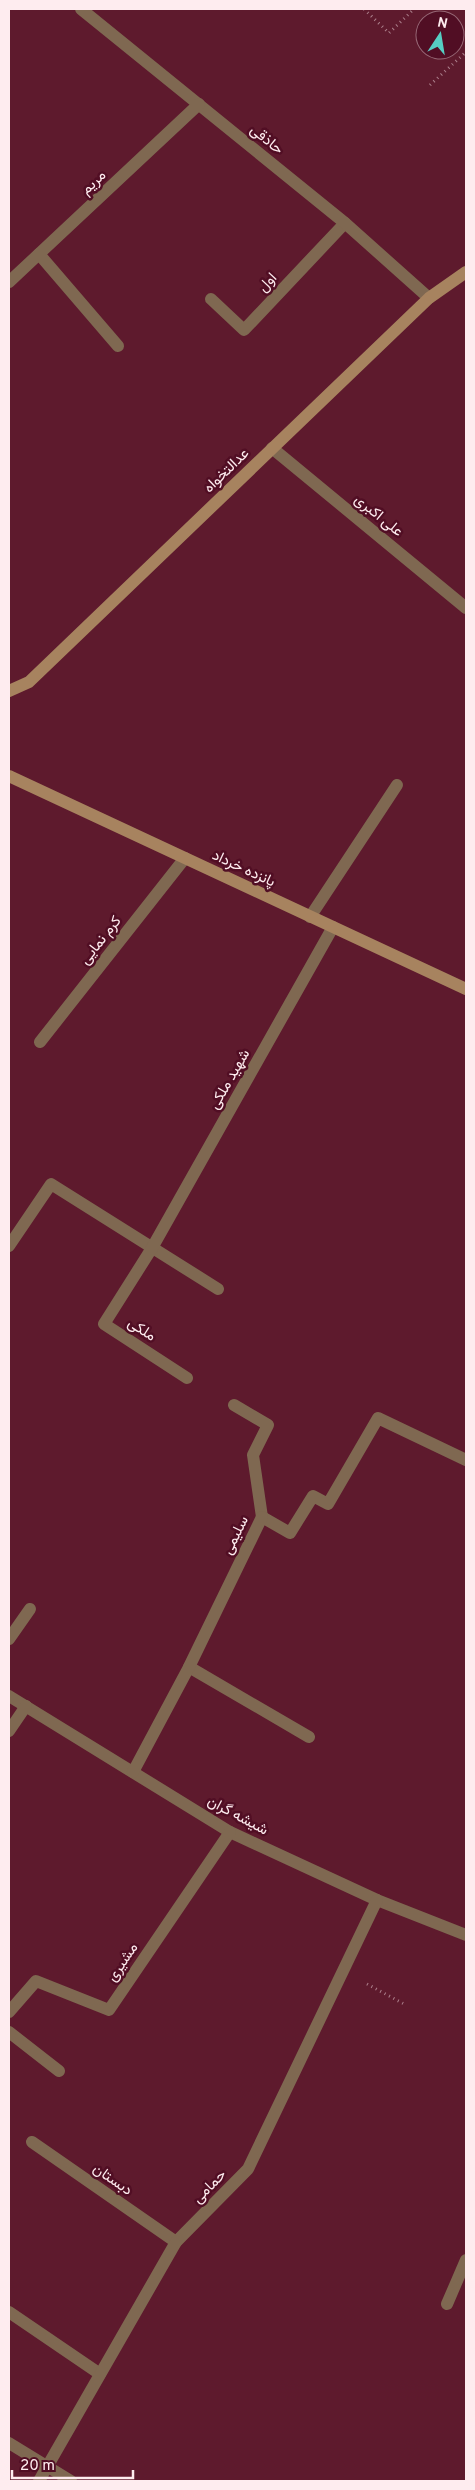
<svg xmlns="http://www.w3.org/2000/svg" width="475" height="2490" font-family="Overpass,Vazirmatn,sans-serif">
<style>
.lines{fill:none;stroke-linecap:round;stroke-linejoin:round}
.path{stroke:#ab7f8b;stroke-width:3;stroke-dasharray:1 4;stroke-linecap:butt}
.lane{stroke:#7f6851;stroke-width:12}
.street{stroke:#7f6851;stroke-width:12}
.secondary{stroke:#a7835f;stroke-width:12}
.labels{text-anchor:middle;stroke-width:5;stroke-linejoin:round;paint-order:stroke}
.street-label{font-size:15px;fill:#feecef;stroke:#510e24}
</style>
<rect width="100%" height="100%" fill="#5e1a2d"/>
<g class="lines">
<g class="path">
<path d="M364 9 389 33 414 9"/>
<path d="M430 85 466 52"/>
<path d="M367 1984 406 2005"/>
</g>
<g class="lane">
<path d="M39 254 118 346"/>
<path d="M211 299 244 330 345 223"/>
<path d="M310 917 397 785"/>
<path d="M40 1042 185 858"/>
<path d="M9 1639 30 1609"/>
<path d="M189 1667 309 1737"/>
<path d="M32 2142 176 2242"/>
<path d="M9 2312 100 2374"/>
<path d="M9 2443 71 2481"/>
</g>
<g class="street">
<path d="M81 9 345 223 429 298"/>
<path d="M9 282 199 104"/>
<path d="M272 448 466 608"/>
<path d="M9 1246 51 1184 218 1289"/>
<path d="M187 1378 104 1324 152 1248 333 927"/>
<path d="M234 1405 268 1425 253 1455 262 1517"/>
<path d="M262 1517 290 1533 313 1496 328 1504 378 1418 466 1460"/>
<path d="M9 1696 230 1832 377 1900 466 1935"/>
<path d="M9 1731 26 1706"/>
<path d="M133 1772 189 1667 262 1517"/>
<path d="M9 2012 36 1981 109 2010 230 1832"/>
<path d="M9 2032 59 2071"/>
<path d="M447 2304 466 2260"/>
<path d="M39 2481 176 2242 248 2169 377 1900"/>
</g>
<g class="secondary">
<path d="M9 691 29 682 429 298 466 272"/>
<path d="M9 776 466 989"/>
</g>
</g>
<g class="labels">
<g class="street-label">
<text transform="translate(267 139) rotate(39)" y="5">حاذقی</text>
<text transform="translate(93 182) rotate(-43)" y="5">مریم</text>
<text transform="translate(267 282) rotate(-47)" y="5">اول</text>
<text transform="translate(226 470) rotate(-44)" y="5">عدالتخواه</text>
<text transform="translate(379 515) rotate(39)" y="5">علی اکبری</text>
<text transform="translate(244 868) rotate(25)" y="5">پانزده خرداد</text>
<text transform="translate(100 940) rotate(-52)" y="5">کرم نمایی</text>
<text transform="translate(229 1079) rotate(-60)" y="5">شهید ملکی</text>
<text transform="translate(142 1329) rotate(33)" y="5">ملکی</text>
<text transform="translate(235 1535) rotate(-64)" y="5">سلیمی</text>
<text transform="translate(238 1815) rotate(28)" y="5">شیشه گران</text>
<text transform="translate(122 1962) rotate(-56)" y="5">مشیری</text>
<text transform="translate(113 2179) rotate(35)" y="5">دبستان</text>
<text transform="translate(209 2186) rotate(-45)" y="5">حمامی</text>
</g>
</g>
<rect width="475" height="2490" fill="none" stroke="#feecef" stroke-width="20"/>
<g transform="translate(440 35) rotate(12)"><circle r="24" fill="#510e24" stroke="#966775"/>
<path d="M0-4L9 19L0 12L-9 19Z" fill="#56cec3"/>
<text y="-8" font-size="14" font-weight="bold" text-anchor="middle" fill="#feecef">N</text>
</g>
<path d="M12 2470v8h121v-8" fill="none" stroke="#feecef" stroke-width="2.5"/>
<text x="20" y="2470" font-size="15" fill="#feecef" stroke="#510e24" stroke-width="4" paint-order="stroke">20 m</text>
</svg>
